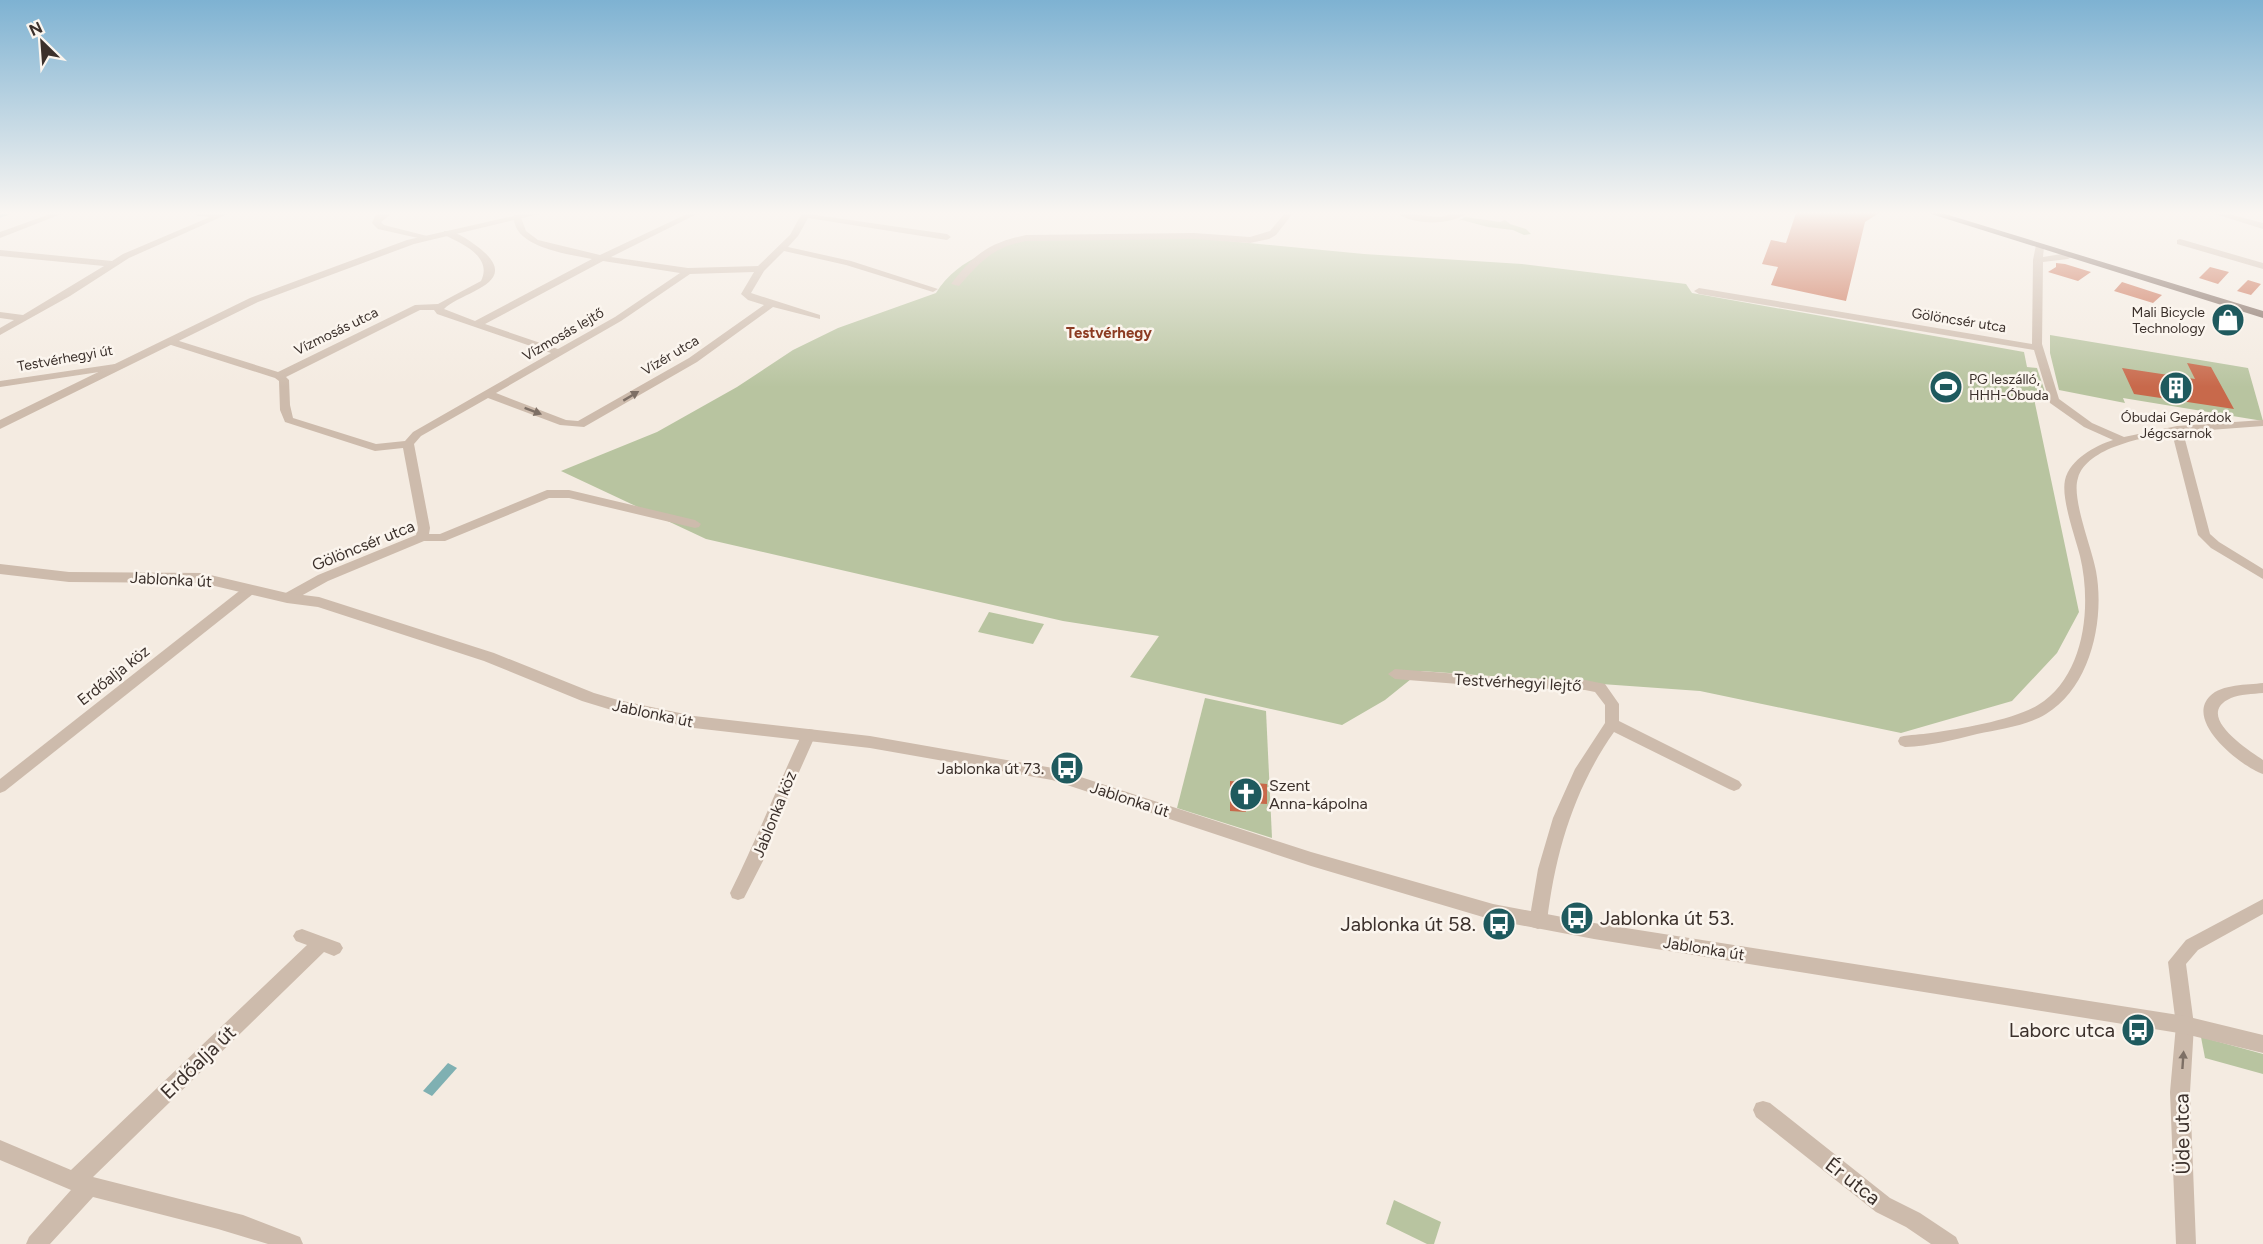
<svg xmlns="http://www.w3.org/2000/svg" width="2263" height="1244" font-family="Figtree,sans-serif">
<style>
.green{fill:#b8c4a0}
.water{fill:#7fb0b2}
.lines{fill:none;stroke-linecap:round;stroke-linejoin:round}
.stream{stroke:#7fb0b2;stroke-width:3}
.building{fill:#c8694b}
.minor{fill:#cdbbac;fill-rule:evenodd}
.tertiary{fill:#cdbbac;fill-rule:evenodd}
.primary{fill:#7d675c;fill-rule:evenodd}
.oneway{fill:#7d6f65}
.labels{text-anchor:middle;stroke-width:5;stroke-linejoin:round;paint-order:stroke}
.far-poi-label{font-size:14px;fill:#3b302b;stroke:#fbf5ee;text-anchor:end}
.far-street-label{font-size:14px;fill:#3b302b;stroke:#fbf5ee}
.far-neighbourhood-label{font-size:15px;font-weight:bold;fill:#8c3b22;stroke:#fbf5ee}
.street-label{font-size:16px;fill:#3b302b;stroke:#fbf5ee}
.poi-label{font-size:16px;fill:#3b302b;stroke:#fbf5ee;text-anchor:end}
.near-poi-label{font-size:20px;fill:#3b302b;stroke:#fbf5ee;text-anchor:end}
.near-street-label{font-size:20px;fill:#3b302b;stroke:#fbf5ee}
</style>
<rect width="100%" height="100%" fill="#f4ebe1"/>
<g class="green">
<path d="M1465 217 1500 222 1505 220 1510 224 1526 229 1531 234 1524 235 1513 230 1488 227 1462 220 1458 221Z"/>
<path d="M1197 238 1364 254 1522 264 1686 284 1692 293 2024 352 2027 367 2037 368 2046 395 2033 394 2079 612 2057 653 2012 701 1901 733 1700 691 1421 671 1385 700 1342 725 1130 677 1159 636 1063 621 706 539 561 471 657 432 737 387 793 350 838 328 936 293C955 261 993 248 1027 239Z"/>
<path d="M2050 335 2248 368 2263 421 2123 398 2125 403 2059 390 2050 353Z"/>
<path d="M989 612 1044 624 1033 644 978 632Z"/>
<path d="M1205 698 1266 711 1272 838 1177 808Z"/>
<path d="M2201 1037 2263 1054V1074L2205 1058Z"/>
<path d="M1394 1200 1441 1222 1434 1244H1427L1386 1224Z"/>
</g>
<path class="water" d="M448 1063 457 1068 432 1096 423 1091Z"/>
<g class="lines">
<path class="stream" d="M0 216 9 213"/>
</g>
<g class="building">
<path d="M1796 213H1879L1865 222 1846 301 1771 285 1778 267 1762 264 1771 240 1786 243Z"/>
<path d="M2056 263 2065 264 2091 272 2078 281 2048 272 2056 267Z"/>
<path d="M2210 267 2229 272 2218 284 2199 278Z"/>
<path d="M2248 280 2261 284 2251 295 2237 291Z"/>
<path d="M2122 282 2162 295 2153 303 2114 291Z"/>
<path d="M2187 363 2211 367 2234 409 2134 394 2122 368 2195 379Z"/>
<path d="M1230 781 1267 784V804L1246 803V812L1230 811Z"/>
</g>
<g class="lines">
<g class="minor">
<path d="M53 213H64L0 238V232Z"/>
<path d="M194 213H230L129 258 70 296 0 335V328L14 320 0 318V312L23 315 104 266 0 256V250L112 261 123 254 210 217 198 216Z"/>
<path d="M382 213H392L381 222 384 225 431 237 427 240 378 229 372 223 375 216Z"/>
<path d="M689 213H699L611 257 688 268 758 266 790 235 802 213 947 234 951 237 947 240 808 218 798 236 788 247 851 261 938 289 933 292 846 265 784 251 764 271 751 293 820 315V319L773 307 697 362 584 427 560 425 488 398 421 436 414 444 430 528 429 534H440L547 490H569L695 520 701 524 699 527 695 528 569 498H549L445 541H424L328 581 292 601H282L280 598 282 595 318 575 416 535 418 528 403 448 375 451 285 422 280 410 279 381 275 378 168 344V340H176L278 372 415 305 438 304 481 281C493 257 462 243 444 235V231C455 230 469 240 478 247 525 283 462 291 444 309L475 321 592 259C568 254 511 247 514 215H520L526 231 538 240 600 255ZM603 261 680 273 615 317 558 349 485 324ZM754 272 741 294 748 300 764 305 689 358 578 421 566 420 496 393 621 321 690 274ZM420 310H434L437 314 551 353 413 432 405 441 376 444 293 418 290 405 289 380 286 377Z"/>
<path d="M1285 213H1293L1276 235 1269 239 1250 243 1194 239 1026 241C992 248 981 261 959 286L951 284C974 254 989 243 1026 235L1194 233 1250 237 1270 231Z"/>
<path d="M1397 213 1440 217 1457 213H1467C1451 226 1412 225 1397 213Z"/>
<path d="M2212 213H2225L2263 223V229Z"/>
<path d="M2180 239 2263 263V269L2177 244V240Z"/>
<path d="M2036 245 2044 247 2043 257 2068 253 2073 256 2068 259 2043 262 2042 344 2059 399 2092 423 2124 437 2177 426 2263 420V426L2183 432 2210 534 2219 542 2263 569V579L2211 548 2198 535 2172 433C2145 437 2087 447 2078 478 2071 498 2092 548 2096 571 2105 619 2091 687 2046 714 2026 726 2000 729 1977 734 1953 740 1930 746 1905 747L1900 745 1898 741 1900 737C1910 734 1921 735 1931 733 1960 729 2014 720 2038 705 2085 676 2092 606 2080 556 2075 536 2061 499 2065 480 2070 459 2095 446 2113 440L2084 427 2050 403 2034 350 1699 294 1694 291 1699 288 2032 344 2033 260Z"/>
<path d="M115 364 120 367 119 369 0 387V381Z"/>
<path d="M248 587 253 588 255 591 253 594 5 791 0 793V779L243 588Z"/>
<path d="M1395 669 1497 677 1585 680 1605 684 1619 704V721L1739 781 1742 785 1739 789 1734 791 1729 789 1614 732C1574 789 1555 853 1547 922L1544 927 1538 929 1532 927 1529 922 1538 869 1553 818 1575 769 1605 723V705L1595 692 1585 690 1497 687 1395 679 1388 674Z"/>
<path d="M2263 683V693C2253 694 2240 694 2231 698 2193 715 2248 750 2263 760V774C2242 767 2184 722 2210 696 2222 684 2247 685 2263 683Z"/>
<path d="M809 729 814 730 816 734 775 826 763 861 744 898 738 900 732 898 730 893C756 841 777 787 802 734L804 730Z"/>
<path d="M2263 899V914L2198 950 2186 964 2194 1025 2190 1092 2196 1244H2176L2170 1092 2176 1025 2168 962 2186 940Z"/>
<path d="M302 929 340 943 343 948 340 953 334 956 324 952 93 1177 243 1215 300 1237 303 1244H268L218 1229 93 1197 50 1244H26L29 1237 71 1190 0 1160V1140L71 1170 307 945 296 941 293 936 296 931Z"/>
<path d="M1763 1101 1770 1103 1890 1198 1920 1213 1956 1237 1959 1244H1931L1906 1227 1876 1212 1756 1117 1753 1110 1756 1103Z"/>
</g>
<g class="tertiary">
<path d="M527 213H543L414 244 258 302 0 429V420L250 298 407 240Z"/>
<path d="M0 564 69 572 202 573 287 593 319 597 494 653 594 693 618 700 694 716 870 736 1053 768 1311 852 1493 904 1594 923 2185 1016 2263 1035V1053L2185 1034 1594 939 1493 920 1311 866 1052 780 870 748 694 728 618 712 582 701 484 661 318 607 287 603 202 583 69 582 0 574Z"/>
</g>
<path class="primary" d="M1928 213H1942L2263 311V318Z"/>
</g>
<defs><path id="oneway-solid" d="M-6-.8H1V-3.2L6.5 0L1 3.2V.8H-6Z" transform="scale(1.5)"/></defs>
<g class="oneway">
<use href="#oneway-solid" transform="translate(631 396) rotate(-31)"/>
<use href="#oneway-solid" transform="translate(533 411) rotate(21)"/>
<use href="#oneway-solid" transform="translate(2183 1060) rotate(-86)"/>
</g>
<linearGradient id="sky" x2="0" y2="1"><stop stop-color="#7eb2d2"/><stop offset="0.55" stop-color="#faf6f2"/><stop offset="1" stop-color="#faf6f2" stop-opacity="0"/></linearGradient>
<rect width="2263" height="387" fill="url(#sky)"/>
<defs>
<g id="shop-disc" transform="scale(1.725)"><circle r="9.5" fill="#1f5a5e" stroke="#fbf5ee"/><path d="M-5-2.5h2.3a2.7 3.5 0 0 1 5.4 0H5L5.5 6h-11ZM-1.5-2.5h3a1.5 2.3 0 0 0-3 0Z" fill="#fff"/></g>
<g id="stadium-disc" transform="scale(1.725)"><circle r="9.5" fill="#1f5a5e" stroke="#fbf5ee"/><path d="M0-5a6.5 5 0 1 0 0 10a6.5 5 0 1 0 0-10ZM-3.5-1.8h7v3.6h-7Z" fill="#fff"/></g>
<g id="building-disc" transform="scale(1.725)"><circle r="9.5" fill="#1f5a5e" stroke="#fbf5ee"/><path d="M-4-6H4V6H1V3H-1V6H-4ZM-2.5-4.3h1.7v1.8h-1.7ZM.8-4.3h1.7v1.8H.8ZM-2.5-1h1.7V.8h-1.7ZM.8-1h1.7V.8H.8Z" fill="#fff"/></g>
<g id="bus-disc" transform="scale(1.725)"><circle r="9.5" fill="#1f5a5e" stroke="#fbf5ee"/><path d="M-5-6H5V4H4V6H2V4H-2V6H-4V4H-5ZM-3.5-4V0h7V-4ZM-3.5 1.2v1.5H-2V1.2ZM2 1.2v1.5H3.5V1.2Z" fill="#fff"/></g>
<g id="church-disc" transform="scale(1.725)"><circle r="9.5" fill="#1f5a5e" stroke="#fbf5ee"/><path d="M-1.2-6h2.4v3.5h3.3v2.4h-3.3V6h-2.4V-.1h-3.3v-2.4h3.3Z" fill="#fff"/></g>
</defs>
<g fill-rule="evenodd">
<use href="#shop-disc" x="2228" y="320"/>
<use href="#stadium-disc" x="1946" y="387"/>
<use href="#building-disc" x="2176" y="388"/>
<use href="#bus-disc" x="1067" y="768"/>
<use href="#church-disc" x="1246" y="794"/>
<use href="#bus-disc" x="1577" y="918"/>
<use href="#bus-disc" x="1499" y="924"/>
<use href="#bus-disc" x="2138" y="1030"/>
</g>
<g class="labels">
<g class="far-poi-label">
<text x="2205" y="317">Mali Bicycle<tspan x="2205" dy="16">Technology</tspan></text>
<text x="1969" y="384" text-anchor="start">PG leszálló,<tspan x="1969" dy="16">HHH-Óbuda</tspan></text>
<text x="2176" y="422" text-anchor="middle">Óbudai Gepárdok<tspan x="2176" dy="16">Jégcsarnok</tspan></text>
</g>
<g class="far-street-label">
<text transform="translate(1959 320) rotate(9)" y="5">Gölöncsér utca</text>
<text transform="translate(336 331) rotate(-26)" y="5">Vízmosás utca</text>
<text transform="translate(563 334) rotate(-30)" y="5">Vízmosás lejtő</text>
<text transform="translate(670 355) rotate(-31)" y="5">Vízér utca</text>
<text transform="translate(65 358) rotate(-10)" y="5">Testvérhegyi út</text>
</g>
<g class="far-neighbourhood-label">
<text x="1109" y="338">Testvérhegy</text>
</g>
<g class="street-label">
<text transform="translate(363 545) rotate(-22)" y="6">Gölöncsér utca</text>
<text transform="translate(171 579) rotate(3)" y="6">Jablonka út</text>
<text transform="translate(113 675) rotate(-38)" y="6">Erdőalja köz</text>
<text transform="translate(1518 682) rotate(3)" y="6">Testvérhegyi lejtő</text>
<text transform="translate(653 713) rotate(12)" y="6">Jablonka út</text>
<text transform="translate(1130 799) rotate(18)" y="6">Jablonka út</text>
<text transform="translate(774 814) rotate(-68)" y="6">Jablonka köz</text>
<text transform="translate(1704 948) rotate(9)" y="6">Jablonka út</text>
</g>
<g class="poi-label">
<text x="1044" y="774">Jablonka út 73.</text>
<text x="1269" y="791" text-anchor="start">Szent<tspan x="1269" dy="18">Anna-kápolna</tspan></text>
</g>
<g class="near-poi-label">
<text x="1600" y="925" text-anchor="start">Jablonka út 53.</text>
<text x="1476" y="931">Jablonka út 58.</text>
<text x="2115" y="1037">Laborc utca</text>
</g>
<g class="near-street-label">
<text transform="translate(198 1062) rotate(-44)" y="7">Erdőalja út</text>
<text transform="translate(2182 1134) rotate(-91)" y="7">Üde utca</text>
<text transform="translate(1853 1181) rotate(38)" y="7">Ér utca</text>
</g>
</g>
<g transform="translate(42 42) rotate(335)" stroke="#fbf5ee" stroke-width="4.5" paint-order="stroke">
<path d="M0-4.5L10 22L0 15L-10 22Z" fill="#3b302b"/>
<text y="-9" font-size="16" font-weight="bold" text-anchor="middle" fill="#3b302b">N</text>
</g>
</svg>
